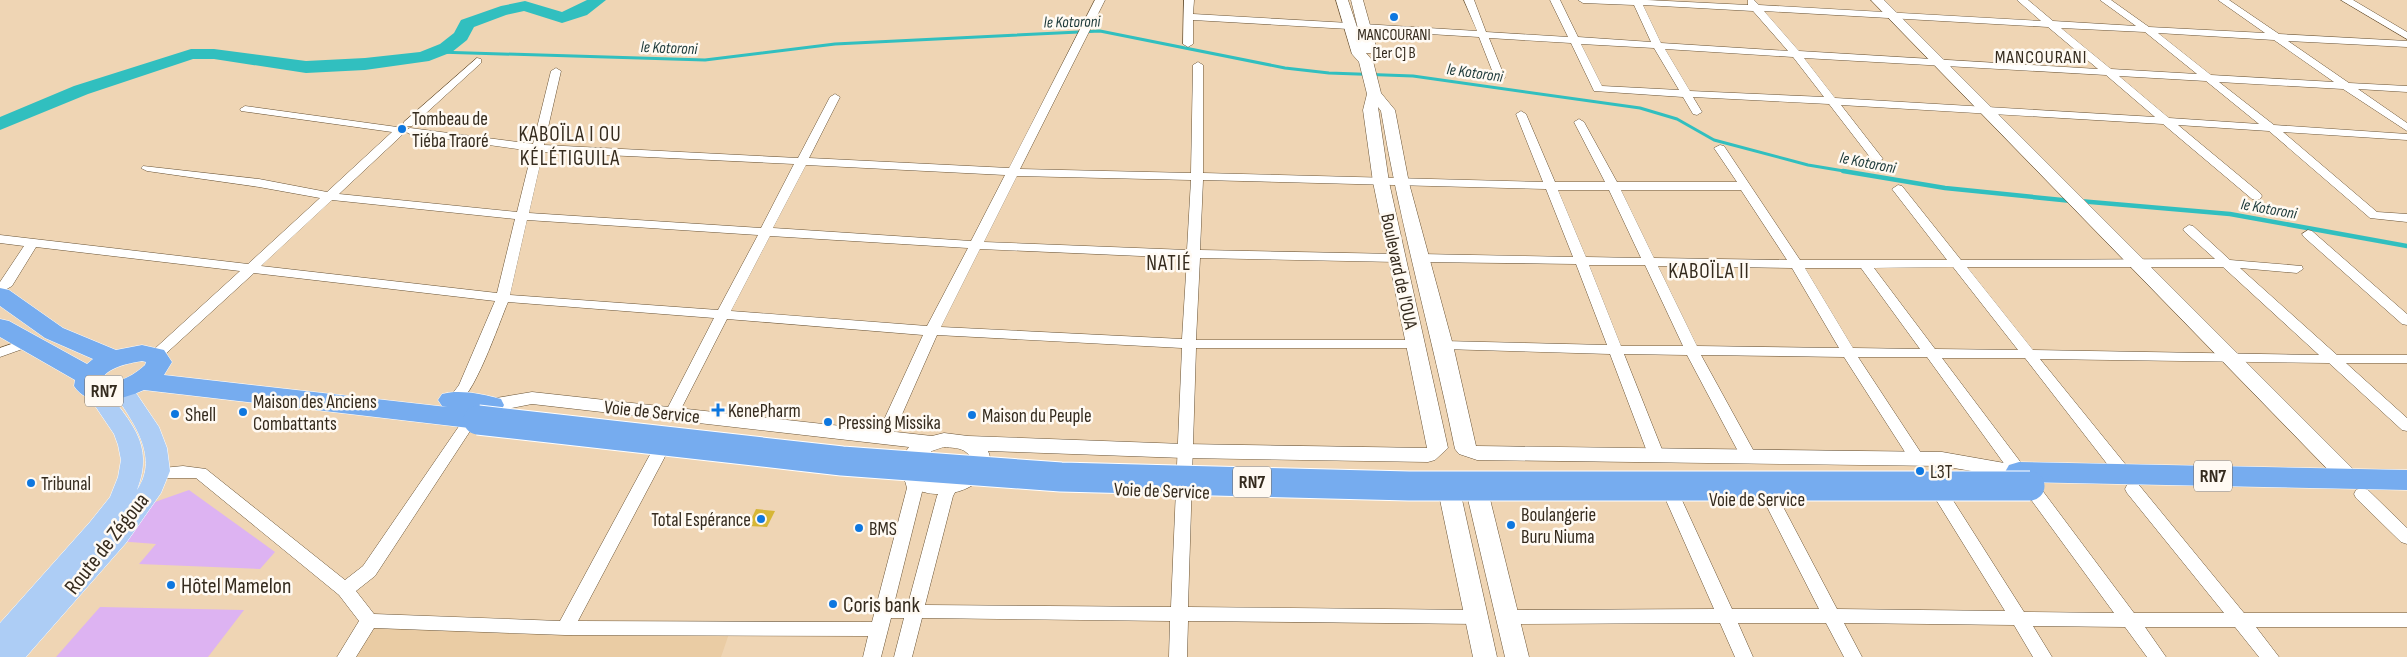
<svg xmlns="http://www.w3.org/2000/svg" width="2407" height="657" font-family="'Sofia Sans Condensed',sans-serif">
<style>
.built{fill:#eacca4}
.green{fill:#ddb3f2}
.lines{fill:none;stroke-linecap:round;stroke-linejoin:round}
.stream-far1{stroke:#31bfbf;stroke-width:3}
.stream{stroke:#31bfbf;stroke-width:4.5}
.river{fill:#31bfbf;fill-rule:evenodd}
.building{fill:#d6b636}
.street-casing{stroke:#695335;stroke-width:1}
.secondary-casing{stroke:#695335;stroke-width:1}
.primary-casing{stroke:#fff;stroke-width:1}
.highway-casing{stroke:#fff;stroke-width:1}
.street{fill:#fff;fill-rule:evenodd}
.secondary{fill:#fff;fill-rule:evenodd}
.primary{fill:#adcdf5;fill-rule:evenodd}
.highway{fill:#76acef;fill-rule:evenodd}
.highway-bridge-casing{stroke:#fff;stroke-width:31;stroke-linecap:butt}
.highway-bridge{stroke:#76acef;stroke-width:29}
.poi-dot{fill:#0e77df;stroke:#fffaf3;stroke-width:2}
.labels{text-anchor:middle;stroke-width:5;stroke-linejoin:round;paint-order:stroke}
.far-water-label{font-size:16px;font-style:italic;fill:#1b3838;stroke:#fffaf3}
.far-poi-label{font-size:16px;fill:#352b1e;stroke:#fffaf3}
.far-quarter-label{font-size:18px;letter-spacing:1px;fill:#352b1e;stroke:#fffaf3}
.shield{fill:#fffaf3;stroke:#72695e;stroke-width:1}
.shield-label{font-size:18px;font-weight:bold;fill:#352b1e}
.poi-label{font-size:19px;fill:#352b1e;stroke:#fffaf3;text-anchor:start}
.street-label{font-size:19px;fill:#352b1e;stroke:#fffaf3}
.quarter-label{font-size:21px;letter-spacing:1px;fill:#352b1e;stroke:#fffaf3}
.near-street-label{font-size:22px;fill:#352b1e;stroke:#fffaf3}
.near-poi-label{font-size:22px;fill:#352b1e;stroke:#fffaf3;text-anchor:start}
</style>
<rect width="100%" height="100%" fill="#efd5b4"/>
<path class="built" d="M369 621 732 625 721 657H343Z"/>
<g class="green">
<path d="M189 490 275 552 260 569 139 564 156 544 117 541 152 503Z"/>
<path d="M100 607 244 610 208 657H56Z"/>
</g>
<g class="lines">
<path class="stream-far1" d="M437 52 705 60 835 44 1100 31 1285 68 1329 73 1413 76 1640 108 1677 119 1714 140 1808 165 1850 172"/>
<g class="stream">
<path d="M1843 171 1945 188 2072 201"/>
<path d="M2079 201 2230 214 2407 246"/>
</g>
<path class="river" d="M587 0H606L587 15 562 23 524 11 506 15 474 27 467 40 452 52 429 61 365 70 306 73 214 59H193L88 94 0 130V117L74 86 191 49H214L306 61 365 58 420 52 440 44 454 33 461 20 501 6 525 1 562 12Z"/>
</g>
<path class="building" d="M756 509 775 511 767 527 748 526Z"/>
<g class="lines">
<g class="street-casing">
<g id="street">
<path d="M1095 0H1105L1020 169 1191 173 1193 65 1198 62 1203 65V173L1543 182 1516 114 1521 111 1526 114 1555 182H1605L1574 122 1579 119 1584 122 1617 182H1737L1714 148 1720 145 1724 146 1800 260H1947L1892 189 1898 185 1902 186 1961 260 2215 259 2185 232 2183 229 2189 225 2193 226 2230 260 2302 266 2303 269 2297 273 2240 268 2337 355H2407V363H2346L2407 418V431L2402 430 2329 363 2040 359 2130 470 2132 474 2130 478H2118L2025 358H1942L2025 468 2027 472 2025 476H2013L1927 357H1858L1925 459 1922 463H1912L1844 357 1701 355 1757 457 1754 461H1744L1741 457 1687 355 1624 354 1665 457 1662 461H1652L1649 457 1610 354 1443 349 1436 345 1443 341 1607 345 1576 264 1420 262 1414 258 1420 254 1573 257 1546 189 1203 180 1200 250 1397 254 1403 258 1397 262 1200 258 1196 340H1416L1423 344 1416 348H1196L1188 607 1477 610 1483 612 1486 617 1483 622 1477 624 1188 621 1187 657H1169L1170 621 922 618 912 657H894L904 618H891L881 657H863L868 636 565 635 374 628 356 657H337L359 621 339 595 196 478H158L152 477 150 473 152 469 183 466 206 469 345 580 363 566 466 416H476L478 419 476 422 375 576 356 591 374 614 560 621 653 449 656 445H666L669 449 578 621 872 622 907 488 904 477 906 473H918L923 488 894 604H908L937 496 944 483H956L958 487 953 496 925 605 1171 607 1182 348 937 335 892 437 889 441H879L876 437 923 335 727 319 679 413 672 418 665 413 714 318 508 302C499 323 473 401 454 406L447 401 459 385 495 301 254 273 160 359H150L148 356 150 353 240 271 36 247 12 286 0 293V282L24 246 0 243V235L248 264 320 198 259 187 147 171 141 168 143 166 259 179 327 192 392 132 241 111 240 109 245 106 397 127V131L403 134 401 136 339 194 517 212 532 151 410 134 404 131 410 128 533 144 551 71 556 68 561 71 544 145 798 158 830 97 835 94 840 97 809 158 1009 168ZM543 152 794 164 761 228 529 213ZM806 165 1005 175 971 241 773 228ZM1017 176 1191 180 1187 250 984 242ZM1558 190H1609L1641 258 1586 257ZM1621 190H1741L1787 260 1654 258ZM332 200 515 219 497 293 261 266ZM527 220 758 235 718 310 510 295ZM770 236 968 248 927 326 731 311ZM980 249 1187 258 1182 339 941 327ZM1589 265H1645L1683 346H1621ZM1658 266 1792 268 1839 348 1697 346ZM1953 267 2018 350 1935 349 1874 268ZM1967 267H2223L2319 355 2033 350ZM1805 268H1861L1920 349 1853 348Z"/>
<path d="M1184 0H1194L1193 14 1349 23 1354 26 1349 29 1193 20V44L1188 47 1183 44Z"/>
<path d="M1464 0H1474L1486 32 1568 37 1550 0H1560L1578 37 1651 42 1634 5 1583 3 1578 0H1647L1748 5V0H1754L1759 5 2041 21 2017 0H2028L2053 21 2136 26 2100 0H2111L2149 27 2265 33 2218 0H2229L2279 34 2407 41V47L2288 41 2349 83 2407 86V92L2358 89 2407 123V131L2343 89 2219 82 2274 125 2407 134V140L2283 132 2377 212 2407 214V222L2370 218 2269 131 2178 125 2260 193 2262 196 2260 199H2252L2163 124 1841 105 1883 159 1877 162 1873 161 1829 104 1693 97 1702 112 1697 115 1693 114 1683 97 1594 91 1571 43 1489 38 1505 78 1500 81 1495 78 1479 37 1363 30 1358 27 1363 24 1477 31ZM1643 5 1753 11 1788 51 1661 43ZM1764 11 2048 27 2098 69 1799 51ZM2061 28 2145 32 2197 74 2111 69ZM2158 33 2274 40 2334 82 2211 75ZM1581 44 1654 48 1679 90 1602 86ZM1665 49 1793 57 1824 97 1690 91ZM1804 58 2106 75 2155 117 1835 98ZM2119 76 2206 81 2259 124 2169 118Z"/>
<path d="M2341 0H2353L2407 32V39Z"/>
<path d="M477 58 481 59V63L412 126H404V122Z"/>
<path d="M2308 230 2312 231 2407 314V325L2402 324 2304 237 2302 234Z"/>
<path d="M26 339 33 343 31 346 0 357V348Z"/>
<path d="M2030 480 2036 482 2134 613H2224L2127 493 2125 489 2127 485H2139L2244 613H2407V627H2256L2279 657H2259L2235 627H2145L2166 657H2147L2125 627 2033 626 2052 657H2033L2014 625 1844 623 1862 657H1844L1826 623H1738L1753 657H1735L1720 623 1508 624 1502 622 1499 617 1502 612 1508 610 1714 609 1665 498 1667 494H1679L1681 498 1732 609H1819L1763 499 1765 495H1777L1779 499 1837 609 2005 611 1935 498 1937 494H1949L2024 612 2114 613 2024 490 2022 486 2024 482Z"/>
<path d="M2362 488 2368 490 2407 528V544L2401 542 2356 498 2354 494 2356 490Z"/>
</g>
</g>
<g class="secondary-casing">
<g id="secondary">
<path d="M1336 0H1348L1359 33 1351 0H1363L1377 50 1375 53H1366L1373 61 1381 93 1395 110 1409 183 1453 345 1476 446 1942 452 2027 467 2030 472 2027 477 2019 479 1942 466 1477 460 1459 454 1455 449C1432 336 1400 225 1381 111L1378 107 1389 182 1448 448 1435 460 1428 462 1184 458 988 451C992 460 991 467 984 475 956 511 873 493 909 447L532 404 491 412 484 410 481 405 484 400 532 392 932 436 944 433 968 436 1184 444 1427 448 1373 182 1363 110 1367 94 1359 62 1352 54ZM944 447C951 448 961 447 967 453 983 466 943 492 922 473L923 459 932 451Z"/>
<path d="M1871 0H1884L2358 474 2361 479 2358 484 2350 486 2342 484Z"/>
<path d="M1450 487 1458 490 1461 495 1497 657H1473L1439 495 1442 490Z"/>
<path d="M1478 487 1486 490 1489 495 1529 657H1505L1467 495 1470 490Z"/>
</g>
</g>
<g class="primary-casing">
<path id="primary" d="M122 382 130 384 159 427 167 448 170 471 161 493 126 543 32 650 26 657H0V623L90 522 110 497 118 477 121 460 118 445 114 434 85 391 88 386 96 384 104 386C130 423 155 443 137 490 161 455 130 418 111 389L114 384Z"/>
</g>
<g class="highway-casing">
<g id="highway">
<path d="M0 288 9 290 63 328 116 350 142 345 164 350 172 362 164 375 447 407 442 406 438 400 442 394C459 389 483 394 501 399L504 405 501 411 485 413 492 420 488 426 478 429 144 390C124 399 88 409 74 386L75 380 68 376 0 337V319L9 321 87 364 93 359 45 338 0 306ZM142 361 146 362 145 365C133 376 117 385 101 382 104 368 129 363 142 361Z"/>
<path d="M2019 462 2407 470V490L2019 482 2009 479 2005 472 2009 465Z"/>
</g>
</g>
<use href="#street" class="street"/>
<use href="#secondary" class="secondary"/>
<use href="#primary" class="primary"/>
<use href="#highway" class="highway"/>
<g class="highway-bridge-casing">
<path id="highway-bridge" d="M478 420 842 461 1061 477 1409 486H2030"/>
</g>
<use href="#highway-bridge" class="highway-bridge"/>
</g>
<g class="poi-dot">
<circle cx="1394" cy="17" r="5"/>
<circle cx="402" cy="129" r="5"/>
<path d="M715.5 402.5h5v5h5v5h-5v5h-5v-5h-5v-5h5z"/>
<circle cx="243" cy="412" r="5"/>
<circle cx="175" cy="414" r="5"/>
<circle cx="972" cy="415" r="5"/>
<circle cx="828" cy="422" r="5"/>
<circle cx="1920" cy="471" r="5"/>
<circle cx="31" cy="483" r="5"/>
<circle cx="761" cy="519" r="5"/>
<circle cx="1511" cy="525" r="5"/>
<circle cx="859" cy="528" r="5"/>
<circle cx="171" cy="585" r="5"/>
<circle cx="833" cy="604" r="5"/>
</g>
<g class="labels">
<g class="far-water-label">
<text transform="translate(1072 21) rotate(-1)" y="6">le Kotoroni</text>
<text transform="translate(669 47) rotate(2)" y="6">le Kotoroni</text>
<text transform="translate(1475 72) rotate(8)" y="6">le Kotoroni</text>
<text transform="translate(1868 162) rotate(11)" y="6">le Kotoroni</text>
<text transform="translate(2269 208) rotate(10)" y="6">le Kotoroni</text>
</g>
<g class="far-poi-label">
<text x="1394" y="40">MANCOURANI<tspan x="1394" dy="18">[1er C] B</tspan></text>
</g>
<g class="far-quarter-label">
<text x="2041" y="63">MANCOURANI</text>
</g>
<g class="shield">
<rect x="85" y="375.5" width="38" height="31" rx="4"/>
<rect x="2194" y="460.5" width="38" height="31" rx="4"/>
<rect x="1233" y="466.5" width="38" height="31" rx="4"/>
</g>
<g class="shield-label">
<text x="104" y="397">RN7</text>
<text x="2213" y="482">RN7</text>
<text x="1252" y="488">RN7</text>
</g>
<g class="poi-label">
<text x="412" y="125">Tombeau de<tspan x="412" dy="22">Tiéba Traoré</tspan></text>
<text x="253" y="408">Maison des Anciens<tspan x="253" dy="22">Combattants</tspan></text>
<text x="728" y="417">KenePharm</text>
<text x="185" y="421">Shell</text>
<text x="982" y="422">Maison du Peuple</text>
<text x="838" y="429">Pressing Missika</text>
<text x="1930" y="478">L3T</text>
<text x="41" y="490">Tribunal</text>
<text x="1521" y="521">Boulangerie<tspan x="1521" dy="22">Buru Niuma</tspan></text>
<text x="751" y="526" text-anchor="end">Total Espérance</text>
<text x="869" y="535">BMS</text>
</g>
<g class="street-label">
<text transform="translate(1400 271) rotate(78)" y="7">Boulevard de l'OUA</text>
<text transform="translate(652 411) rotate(6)" y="7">Voie de Service</text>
<text transform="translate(1162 490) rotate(2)" y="7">Voie de Service</text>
<text x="1757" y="506">Voie de Service</text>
</g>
<g class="quarter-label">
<text x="570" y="141">KABOÏLA I OU<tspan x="570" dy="24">KÉLÉTIGUILA</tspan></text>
<text x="1169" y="270">NATIÉ</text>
<text x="1709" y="278">KABOÏLA II</text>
</g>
<g class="near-street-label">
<text transform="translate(106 543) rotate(-52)" y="8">Route de Zégoua</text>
</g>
<g class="near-poi-label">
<text x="181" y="593">Hôtel Mamelon</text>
<text x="843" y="612">Coris bank</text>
</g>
</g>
</svg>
